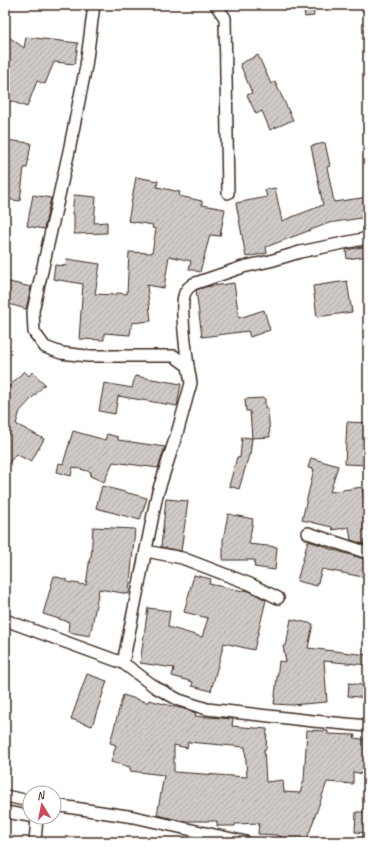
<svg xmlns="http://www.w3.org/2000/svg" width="373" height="847" font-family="Caveat,sans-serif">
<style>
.building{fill:url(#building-hatch);stroke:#3b2a1e;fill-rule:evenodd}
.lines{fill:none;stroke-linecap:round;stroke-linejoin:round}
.street-casing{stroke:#3b2a1e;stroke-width:14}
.street{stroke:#fff;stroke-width:11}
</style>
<defs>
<pattern id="building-hatch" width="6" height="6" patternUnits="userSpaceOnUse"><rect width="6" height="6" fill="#cfcac7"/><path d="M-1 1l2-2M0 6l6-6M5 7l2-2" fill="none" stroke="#b3aeaa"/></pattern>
</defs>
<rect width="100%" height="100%" fill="#fff"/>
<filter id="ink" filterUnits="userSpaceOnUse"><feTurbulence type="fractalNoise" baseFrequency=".025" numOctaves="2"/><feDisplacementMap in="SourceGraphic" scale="8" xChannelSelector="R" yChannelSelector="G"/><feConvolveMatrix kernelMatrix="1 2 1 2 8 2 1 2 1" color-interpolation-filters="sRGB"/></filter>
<g filter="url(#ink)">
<g class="building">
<path d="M303 5H313L314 16 305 17Z"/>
<path d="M5 34 24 48 26 37 78 43 75 64 54 62 45 84 37 81 27 107 5 99Z"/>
<path d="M258 55 271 84 275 82 293 120 270 130 262 111 256 114 247 95 252 93 240 64Z"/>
<path d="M5 140 31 143 27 168H24L20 201 5 199Z"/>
<path d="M325 143 330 166 327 167 334 202 368 197V217L329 223 266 247 267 253 246 257 236 203 267 197 265 190 275 188 282 221 323 205 311 146Z"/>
<path d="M136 177 158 181 157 187 180 192 179 196 202 201V205L225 209 220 236 210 235 200 272 189 269 191 261 169 256 164 288 147 285 151 321 132 323 130 335 104 333V340L79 339 83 284 53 279 55 265 66 266 67 259 100 264 95 294 116 295 117 293 127 294 129 252 152 253 156 229 152 228 153 225 128 221Z"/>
<path d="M33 195 51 198 44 229 27 226Z"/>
<path d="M74 195 96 197 94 223 107 222V233L74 234V214H72Z"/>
<path d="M368 246V256L347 259 346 250Z"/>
<path d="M5 281 31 287 26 309 5 303Z"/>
<path d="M347 281 352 312 317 317 313 286Z"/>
<path d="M234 283 239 318 264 310 270 330 250 337 248 331 202 337 196 290 205 287Z"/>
<path d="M24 371 29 376 32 372 45 384 20 411 16 424 44 439 31 462 16 454 5 468V391Z"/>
<path d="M135 376 181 384 177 406 118 396 115 414 99 411 104 383 132 388Z"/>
<path d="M265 398V408H268L270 437 252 438 250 411H246L245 399Z"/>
<path d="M347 422 368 423V465L345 464Z"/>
<path d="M73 431 105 440 107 434 118 437V440L165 447 158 468 113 462 104 482 90 476 91 472 73 467 71 476 57 472 59 463 63 464Z"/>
<path d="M242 437 252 438 250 455H249L239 489 229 486 237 457 240 458Z"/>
<path d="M311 458 338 466 330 492 362 487 368 527V542L366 545 351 540 349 527 333 530 332 527 302 520 314 469 308 468Z"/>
<path d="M102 486 147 498 140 520 96 508Z"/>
<path d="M166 499 188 501 181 551 161 547Z"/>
<path d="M228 514 253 519 249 544 277 547 275 570 254 567 255 560H223V540Z"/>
<path d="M93 527 135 529 129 594 99 589 90 636 68 632 69 622 43 614 54 576 67 580V582L86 585 90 557H91Z"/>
<path d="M308 541 328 547 327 548 368 560V578L322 569 317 586 297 581Z"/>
<path d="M194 575 211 579 209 584 243 591V590L249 591 266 600 254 650 224 643 211 691 192 686 193 682 172 676 174 668 140 663 148 608 170 611 168 627 202 637 208 618 184 612Z"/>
<path d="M291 619 313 624 308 648 368 655V665L324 661 327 702 291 705 274 704 279 661 286 662 283 646H286Z"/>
<path d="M87 674 107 681 92 726 71 719Z"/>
<path d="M349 683 368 686V698L348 696Z"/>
<path d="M123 695 146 702H148L149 700 184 709 196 713 195 716 233 719 232 726 267 729 266 749H264L266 782 283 780 284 792 300 793 304 780 307 730 328 731V734L355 735 354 738 368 740V775L353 772V784L327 782 306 842H297L276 835 258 834 259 823 235 824V826H217V821H183L157 815 164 775 130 771V767L111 762 116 745 110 743ZM188 742 245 747 247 777 174 772V745L187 748Z"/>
<path d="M356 812H368V833L355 832Z"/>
</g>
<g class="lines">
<g class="street-casing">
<g id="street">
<path d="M94 5 86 66 69 151 33 311 34 332 45 347 61 353 87 356H174L188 366 191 383 178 430 157 495 123 663"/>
<path d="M216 5 225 18 228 193"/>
<path d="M188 366C186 350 180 309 184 296 185 290 189 287 193 284L243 267 270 261 300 252 368 238"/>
<path d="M308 533 368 553"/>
<path d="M146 551 182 558 250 584 278 598"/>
<path d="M5 620 123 663 155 687 179 700 207 709 313 721 368 726"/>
<path d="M5 796 30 801"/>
<path d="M54 805 134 817 246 842"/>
<path d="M5 812 30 816"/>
<path d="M35 842 37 817"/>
</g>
</g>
<use href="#street" class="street"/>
</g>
</g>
<rect width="373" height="847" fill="none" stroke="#fff" stroke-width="20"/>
<rect x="10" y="10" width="353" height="827" fill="none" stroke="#3b2a1e" stroke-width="1.5" filter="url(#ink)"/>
<g transform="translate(42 805) rotate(350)"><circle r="19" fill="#ffffff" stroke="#b1aaa5"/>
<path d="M0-3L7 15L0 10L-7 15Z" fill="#d1495b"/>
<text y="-6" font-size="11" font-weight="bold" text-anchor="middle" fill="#3b2a1e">N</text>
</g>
</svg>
